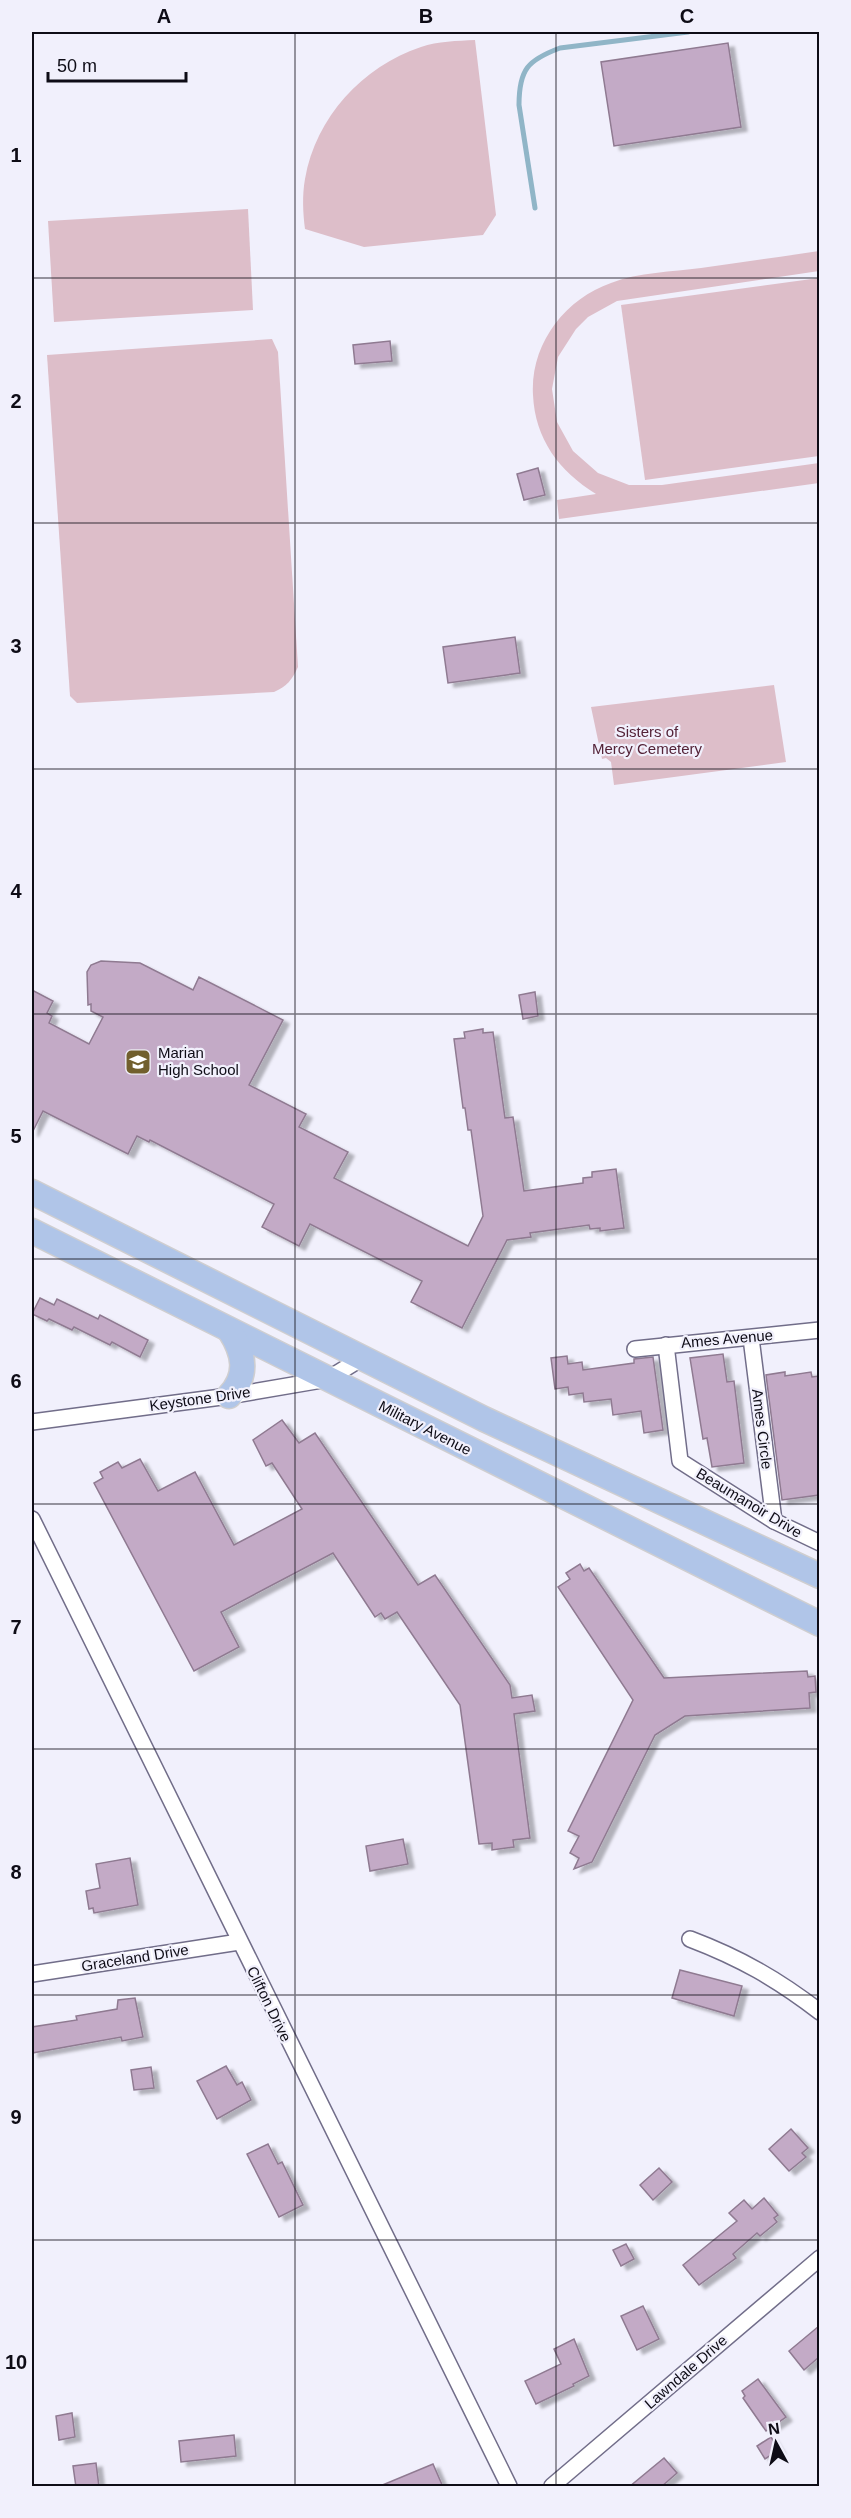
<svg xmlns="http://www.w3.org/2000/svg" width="851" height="2518" font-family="Arial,sans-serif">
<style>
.green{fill:#ddbec9}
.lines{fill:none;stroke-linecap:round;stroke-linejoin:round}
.stream{stroke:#90b5c7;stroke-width:5}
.building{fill:#c3aac6;stroke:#8f7a91;stroke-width:1.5;filter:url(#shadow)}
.minor-casing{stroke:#716d89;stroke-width:18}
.primary-casing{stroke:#cfced0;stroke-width:27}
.minor{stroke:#fff;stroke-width:15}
.primary{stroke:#b0c5e8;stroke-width:24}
.grid{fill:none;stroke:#0e0c16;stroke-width:1.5;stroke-opacity:0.55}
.labels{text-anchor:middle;stroke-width:4.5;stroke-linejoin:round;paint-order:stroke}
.park-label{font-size:15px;fill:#542338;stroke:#f1f0fc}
.poi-label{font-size:15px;fill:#0e0c16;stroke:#f1f0fc;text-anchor:start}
.street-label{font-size:15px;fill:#0e0c16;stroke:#f1f0fc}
.neatline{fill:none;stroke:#0e0c16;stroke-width:2}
.grid-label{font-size:20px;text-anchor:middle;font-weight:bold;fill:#0e0c16}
</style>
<defs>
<filter id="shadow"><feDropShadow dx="6" dy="4" stdDeviation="1.5" flood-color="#0004"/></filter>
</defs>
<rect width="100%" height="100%" fill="#f1f0fc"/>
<g class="green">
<path d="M475 40 496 215 483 235 364 247 305 229C303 213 302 196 305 179 316 117 362 67 421 47 438 41 457 41 475 40Z"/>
<path d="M248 209 253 310 54 322 48 221Z"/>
<path d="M819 251V271L617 301 588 317 576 329 558 357 552 389 557 422 573 451 598 473 629 485H662L819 463V483L559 519 557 500 596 494C559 471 535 439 533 395 530 344 565 299 611 283 639 272 672 272 701 268 741 262 780 257 819 251Z"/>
<path d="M819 278V456L645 480 621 305Z"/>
<path d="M272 339 278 352 298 667C292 680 287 686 274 692L77 703 70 696 47 355Z"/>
<path d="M774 685 786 762 614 785 611 762 606 758 602 759 591 707Z"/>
</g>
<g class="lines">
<path class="stream" d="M535 208 519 105C519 69 528 60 560 48L688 32"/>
</g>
<g class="building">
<path d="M728 43 741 127 614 146 601 62Z"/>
<path d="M390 341 392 361 355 364 353 345Z"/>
<path d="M538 468 545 495 524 500 517 474Z"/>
<path d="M515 637 520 673 448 683 443 647Z"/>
<path d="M101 961 140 963 193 990 199 977 283 1020 249 1085 306 1114 299 1127 348 1152 334 1178 468 1246 483 1216 471 1130H468L465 1108H463L454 1039 465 1038 464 1032 483 1029V1033L493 1032 505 1118 513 1117 524 1191 583 1183V1178L592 1177V1172L616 1169 624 1228 600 1231V1228L590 1229 589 1225 530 1233 531 1237 507 1240 462 1328 411 1302 422 1281 310 1224 299 1246 262 1227 274 1204 150 1140 149 1142 137 1136 128 1154 43 1111 32 1133V990L53 1001 47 1013 52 1016 49 1023 89 1044 103 1017 91 1011V1004L88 1005 87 972 91 965Z"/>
<path d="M535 992 538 1016 523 1019 519 995Z"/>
<path d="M40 1298 54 1305 57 1299 98 1319 100 1315 148 1340 140 1357 112 1342 110 1345 74 1327 72 1330 49 1319 47 1321 32 1314Z"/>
<path d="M723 1354 727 1382 734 1381 744 1463 712 1467 707 1438 703 1439 690 1358Z"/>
<path d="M567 1356 568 1364 582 1362 583 1370 634 1363V1359L653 1357 663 1430 644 1433 641 1411 613 1415 611 1399 584 1402 583 1393 569 1395 568 1387 555 1389 551 1358Z"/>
<path d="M785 1372V1376L811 1372 812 1377 819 1376V1495L782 1500 766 1375Z"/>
<path d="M282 1420 299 1443 315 1433 418 1585 435 1575 510 1685 512 1698 532 1695 535 1711 514 1714 530 1838 513 1840 514 1847 492 1850V1843L479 1844 460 1705 397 1612 385 1619 381 1613 375 1617 333 1553 221 1612 239 1647 194 1671 94 1483 103 1478 100 1472 118 1462 122 1468 140 1459 158 1491 195 1472 234 1545 302 1509 272 1463 266 1466 253 1440Z"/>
<path d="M580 1564 584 1571 589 1568 664 1678 807 1671 808 1677 815 1676 816 1692 809 1693 810 1708 685 1716 655 1735 592 1862 574 1869 579 1858 570 1853 579 1836 568 1831 633 1700 558 1587 570 1579 566 1573Z"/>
<path d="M403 1839 408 1864 370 1871 366 1846Z"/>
<path d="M130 1858 138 1905 94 1913 93 1908 89 1909 86 1891 100 1888 96 1864Z"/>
<path d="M680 1970 742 1986 734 2016 672 1998Z"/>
<path d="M135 1998 143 2037 122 2041 121 2037 32 2053V2027L77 2020 76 2016 117 2009 118 2000Z"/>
<path d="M226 2066 237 2085 242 2082 251 2100 217 2119 197 2081Z"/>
<path d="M151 2067 154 2088 134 2090 131 2070Z"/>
<path d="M791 2129 808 2148 802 2153 806 2157 789 2171 769 2149Z"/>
<path d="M268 2144 278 2164 282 2162 303 2205 279 2217 247 2154Z"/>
<path d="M659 2168 672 2182 653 2200 640 2185Z"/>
<path d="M764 2198 778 2215 774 2218 777 2222 760 2236 757 2233 733 2254 736 2258 699 2285 683 2265 737 2221 729 2213 744 2200 752 2209Z"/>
<path d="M626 2244 634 2259 621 2266 613 2250Z"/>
<path d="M643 2306 659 2339 637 2350 621 2316Z"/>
<path d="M819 2326V2357L804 2370 789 2351Z"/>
<path d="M574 2339 589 2376 573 2384 574 2386 536 2404 525 2381 561 2364 554 2349Z"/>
<path d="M758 2379 786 2417 766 2431 743 2398 745 2396 742 2391Z"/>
<path d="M72 2413 75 2437 59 2440 56 2416Z"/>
<path d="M234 2435 236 2456 181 2462 179 2441Z"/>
<path d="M771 2437 779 2450 765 2459 757 2446Z"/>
<path d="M664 2458 677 2473 661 2487H629Z"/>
<path d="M96 2463 99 2487H76L73 2466Z"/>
<path d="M433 2464 443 2487H380V2486Z"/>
</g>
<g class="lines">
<g class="minor-casing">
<g id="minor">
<path d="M751 1338 774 1521"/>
<path d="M666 1345 680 1461 774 1521 820 1543"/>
<path d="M635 1349 820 1330"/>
<path d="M32 1422 229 1396 328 1379 362 1358"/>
<path d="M32 1519 509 2486"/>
<path d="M690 1939C740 1958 777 1979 820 2012"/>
<path d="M32 1974 239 1942"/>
<path d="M552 2486 820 2258"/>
</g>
</g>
<g class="primary-casing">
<g id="primary">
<path d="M32 1192 484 1419 820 1576"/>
<path d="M32 1231 820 1624"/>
<path d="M229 1396C249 1375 244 1353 230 1331"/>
</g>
</g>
<use href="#minor" class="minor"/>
<use href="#primary" class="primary"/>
</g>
<path class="grid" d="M295 32V2486M556 32V2486M32 278H820M32 523H820M32 769H820M32 1014H820M32 1259H820M32 1504H820M32 1749H820M32 1995H820M32 2240H820"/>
<defs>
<g id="school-square" transform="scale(1.35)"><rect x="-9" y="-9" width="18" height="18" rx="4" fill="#715f2d" stroke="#f1f0fc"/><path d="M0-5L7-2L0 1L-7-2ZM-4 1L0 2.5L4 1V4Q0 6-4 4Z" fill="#fff"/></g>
</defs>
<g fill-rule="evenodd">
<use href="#school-square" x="138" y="1062"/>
</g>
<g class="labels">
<g class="park-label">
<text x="647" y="737">Sisters of<tspan x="647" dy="17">Mercy Cemetery</tspan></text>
</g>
<g class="poi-label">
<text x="158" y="1058">Marian<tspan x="158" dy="17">High School</tspan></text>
</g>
<g class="street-label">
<text transform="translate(727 1339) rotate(-5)" y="5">Ames Avenue</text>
<text transform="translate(200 1399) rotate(-8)" y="5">Keystone Drive</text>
<text transform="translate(425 1428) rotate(27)" y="5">Military Avenue</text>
<text transform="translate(762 1429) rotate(83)" y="5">Ames Circle</text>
<text transform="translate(749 1503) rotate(31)" y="5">Beaumanoir Drive</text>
<text transform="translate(135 1958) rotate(-9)" y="5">Graceland Drive</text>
<text transform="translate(269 2004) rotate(64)" y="5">Clifton Drive</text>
<text transform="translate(686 2372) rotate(-41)" y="5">Lawndale Drive</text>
</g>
</g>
<rect width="851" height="2518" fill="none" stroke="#f1f0fc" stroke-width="66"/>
<g transform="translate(776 2443) rotate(352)" stroke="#f1f0fc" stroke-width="4.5" paint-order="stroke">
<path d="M0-4.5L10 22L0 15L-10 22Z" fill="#0e0c16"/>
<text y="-9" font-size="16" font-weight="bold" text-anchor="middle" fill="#0e0c16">N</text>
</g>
<path d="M48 72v9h138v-9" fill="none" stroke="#0e0c16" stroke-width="3"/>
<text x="57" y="72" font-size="18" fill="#0e0c16" stroke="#f1f0fc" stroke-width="4.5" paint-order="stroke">50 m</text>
<rect x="33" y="33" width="785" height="2452" class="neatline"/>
<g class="grid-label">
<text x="164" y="23">A</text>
<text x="426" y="23">B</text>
<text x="687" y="23">C</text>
<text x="16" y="162">1</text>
<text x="16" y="408">2</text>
<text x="16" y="653">3</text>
<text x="16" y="898">4</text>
<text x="16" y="1143">5</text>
<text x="16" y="1388">6</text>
<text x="16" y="1634">7</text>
<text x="16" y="1879">8</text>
<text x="16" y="2124">9</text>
<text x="16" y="2369">10</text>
</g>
</svg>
